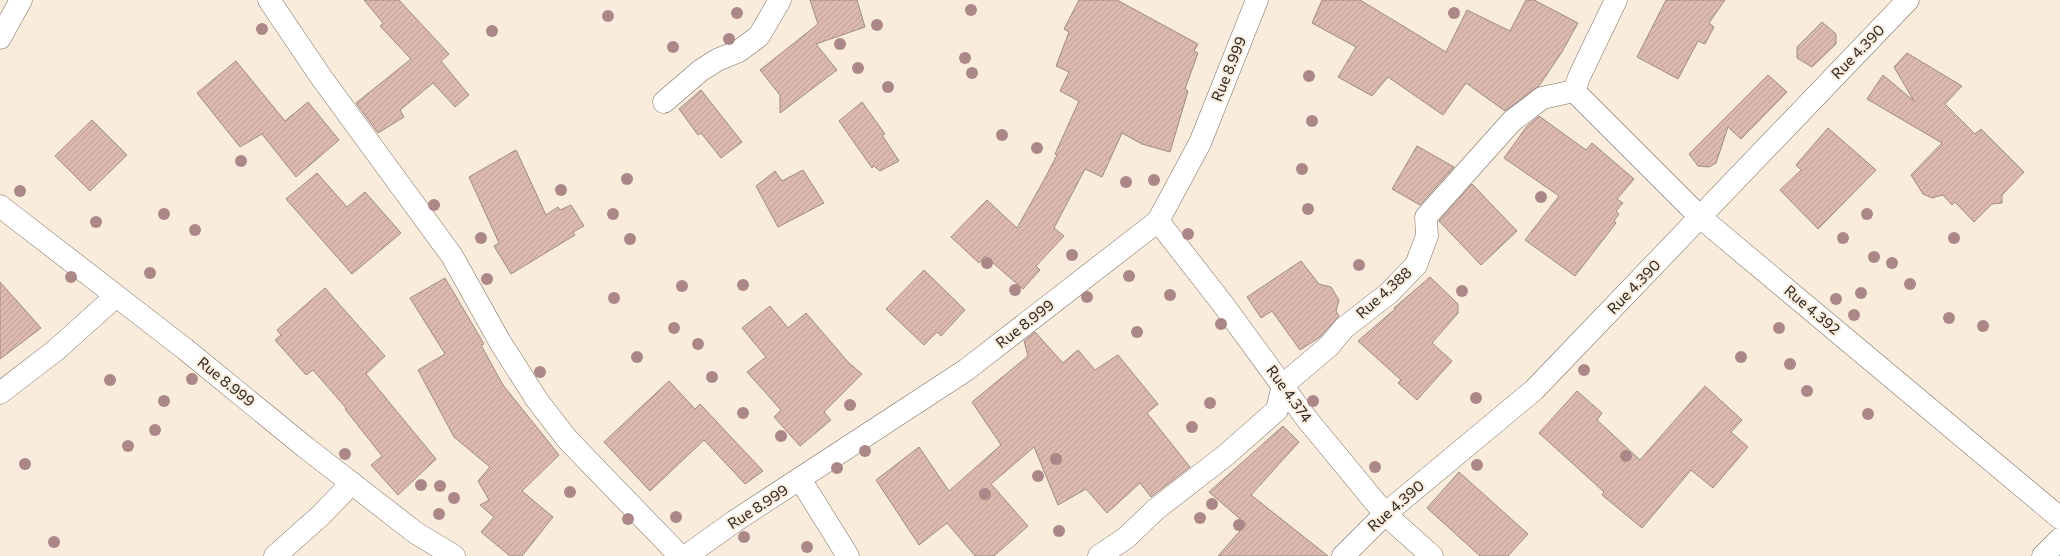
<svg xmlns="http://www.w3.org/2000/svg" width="2060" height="556" font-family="Commissioner,sans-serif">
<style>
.building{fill:url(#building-hatch);stroke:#9f8c86}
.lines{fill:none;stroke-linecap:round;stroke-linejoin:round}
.street-casing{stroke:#7a6e61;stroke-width:23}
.street{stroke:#fff;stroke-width:22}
.tree{fill:#ab8887}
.labels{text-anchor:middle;stroke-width:4;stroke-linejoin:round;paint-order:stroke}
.street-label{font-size:15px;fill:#2c2722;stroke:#faecdd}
</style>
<defs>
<pattern id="building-hatch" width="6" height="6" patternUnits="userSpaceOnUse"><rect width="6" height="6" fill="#dbb9ae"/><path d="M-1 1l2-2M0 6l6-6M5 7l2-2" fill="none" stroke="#bc9f95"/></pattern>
</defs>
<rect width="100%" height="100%" fill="#faecdd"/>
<g class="building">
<path d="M364 0H399L449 54 441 61 469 95 455 107 433 83 400 110 404 117 378 133 356 103 411 59 380 26 383 23Z"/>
<path d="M810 0H857L865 27 816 44 837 70 780 113V95L760 70 818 24Z"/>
<path d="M1079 0H1117L1198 44 1194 51 1198 53 1185 89 1188 91 1170 152 1142 144 1122 133 1102 177 1085 169 1054 228 1064 236 1036 266 1040 270 1023 289 985 256 979 263 951 237 987 200 1017 228 1044 180 1057 155 1055 154 1079 101 1060 91 1069 72 1056 66 1069 32 1064 29Z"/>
<path d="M1322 0H1360L1446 52 1467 10 1510 31 1526 0H1534L1578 23 1562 52 1539 86 1505 111 1466 83 1443 115 1388 77 1372 96 1338 77 1356 47 1312 23Z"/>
<path d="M1666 0H1725L1709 23 1714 27 1705 44 1698 41 1678 79 1637 57Z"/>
<path d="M1822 22 1836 34V44L1812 67 1797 58V47Z"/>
<path d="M1907 53 1962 86 1945 104 1975 134 1981 129 2024 172 2002 195V203L1992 204 1974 222 1955 202 1952 205 1943 195 1932 198 1923 194 1911 175 1942 143 1867 99 1883 75 1914 101 1894 67Z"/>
<path d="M236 61 285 121 308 102 339 140 296 177 262 134 240 147 197 93Z"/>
<path d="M1768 75 1787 92 1741 139 1728 127 1716 163 1709 167 1698 166 1689 154Z"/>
<path d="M701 90 742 142 721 158 701 133 698 135 679 109Z"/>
<path d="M862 102 885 134 882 135 899 161 880 171 874 166 872 168 839 121Z"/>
<path d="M1539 116 1586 150 1592 143 1634 179 1617 199 1623 203 1616 211 1619 214 1614 221 1616 223 1575 276 1525 240 1559 196 1504 158 1527 126Z"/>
<path d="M92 120 127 155 90 191 55 156Z"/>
<path d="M1828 128 1876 170 1818 229 1780 190 1801 170 1796 165Z"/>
<path d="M1417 146 1454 167 1420 205 1392 189Z"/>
<path d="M516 150 546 215 558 207 560 210 571 205 584 226 573 232 575 235 511 274 494 246 499 243 469 177Z"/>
<path d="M803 170 824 203 778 227 756 186 775 171 782 181Z"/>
<path d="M317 173 347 207 365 192 401 233 352 274 286 199Z"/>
<path d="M1472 184 1517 231 1481 265 1439 221Z"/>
<path d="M1301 261 1319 284 1331 287 1339 300 1336 311 1339 316 1320 337 1300 350 1272 311 1261 318 1247 297Z"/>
<path d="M924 270 965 310 941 336 937 332 924 345 886 309Z"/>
<path d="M1430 277 1458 304V313L1432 343 1452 361 1417 400 1398 383 1401 380 1358 341 1395 309 1394 308Z"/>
<path d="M445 278 484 344 481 345 503 385 559 455 522 491 553 517 522 556H510L481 532 494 517 480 505 489 500 478 481 490 467 454 437 418 370 445 354 410 298Z"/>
<path d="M0 282 41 328 0 359Z"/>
<path d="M325 288 385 356 366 374 436 459 398 495 371 465 382 456 345 409 346 408 313 370 306 375 275 340 281 335 277 330Z"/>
<path d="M770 306 788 328 806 313 848 362 862 374 824 412 831 420 800 446 774 417 781 410 747 372 766 357 742 328Z"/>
<path d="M1035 332 1063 363 1078 350 1095 370 1118 355 1158 404 1147 413 1190 467 1151 497 1140 483 1107 513 1086 489 1058 505 1034 447 991 484 1028 526 994 556H975L947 523 919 545 876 480 919 447 949 491 1001 445 972 402 1028 356 1024 341Z"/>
<path d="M669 381 695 409 700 404 763 471 745 484 704 440 650 491 604 442Z"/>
<path d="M1705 386 1742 420 1731 432 1748 447 1713 488 1691 470 1642 528 1602 495 1604 492 1539 433 1577 391 1602 413 1597 420 1640 460Z"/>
<path d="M1283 426 1299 442 1251 495 1328 556H1218L1246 524 1209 492Z"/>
<path d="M1459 472 1528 534 1508 556H1480L1427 508Z"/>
</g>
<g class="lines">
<g class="street-casing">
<g id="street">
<path d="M269 0 321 77 452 256 500 342 537 400 567 439 680 556"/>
<path d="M0 38 21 0"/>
<path d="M1574 91 1700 217 2060 518"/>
<path d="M664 102 700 71 717 60 739 51 759 36 780 0"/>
<path d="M0 206 185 349 305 447 416 533 454 556"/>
<path d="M1158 221 1222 303 1306 418 1385 514 1432 556"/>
<path d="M0 393 56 350 116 296"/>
<path d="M800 479 848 556"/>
<path d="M275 556 320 516 352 483"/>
<path d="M686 556 735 521 966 370 1158 221 1200 143 1257 0"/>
<path d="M1099 556 1126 538 1155 510 1226 455 1277 410 1283 385 1329 346 1344 328 1389 293 1416 265 1427 236 1426 217 1512 121 1542 98 1574 91 1579 77 1616 0"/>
<path d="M1343 556 1385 514 1534 390 1908 0"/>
<path d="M2043 556 2060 539"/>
</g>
</g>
<use href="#street" class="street"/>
</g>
<g class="tree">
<circle cx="971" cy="10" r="6"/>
<circle cx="737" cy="13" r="6"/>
<circle cx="1454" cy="13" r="6"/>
<circle cx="608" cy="16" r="6"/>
<circle cx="877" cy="25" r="6"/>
<circle cx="262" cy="29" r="6"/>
<circle cx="492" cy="31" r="6"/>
<circle cx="729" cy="39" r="6"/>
<circle cx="840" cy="44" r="6"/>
<circle cx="673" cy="47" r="6"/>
<circle cx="965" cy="58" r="6"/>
<circle cx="858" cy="68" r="6"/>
<circle cx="972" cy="73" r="6"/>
<circle cx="1309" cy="76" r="6"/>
<circle cx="888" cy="87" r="6"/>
<circle cx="1312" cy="121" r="6"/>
<circle cx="1002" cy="135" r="6"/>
<circle cx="1037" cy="148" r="6"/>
<circle cx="241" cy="161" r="6"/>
<circle cx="1302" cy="169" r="6"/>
<circle cx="627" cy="179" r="6"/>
<circle cx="1154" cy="180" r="6"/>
<circle cx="1126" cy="182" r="6"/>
<circle cx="561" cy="190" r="6"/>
<circle cx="20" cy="191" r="6"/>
<circle cx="1541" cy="197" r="6"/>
<circle cx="434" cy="205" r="6"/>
<circle cx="1308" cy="209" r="6"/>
<circle cx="164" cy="214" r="6"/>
<circle cx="613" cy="214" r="6"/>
<circle cx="1867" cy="214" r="6"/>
<circle cx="96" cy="222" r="6"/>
<circle cx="195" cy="230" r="6"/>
<circle cx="1188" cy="234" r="6"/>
<circle cx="481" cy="238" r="6"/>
<circle cx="1843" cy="238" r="6"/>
<circle cx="1954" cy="238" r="6"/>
<circle cx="630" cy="239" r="6"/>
<circle cx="1072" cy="255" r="6"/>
<circle cx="1874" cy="257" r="6"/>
<circle cx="987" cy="263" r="6"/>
<circle cx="1892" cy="263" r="6"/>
<circle cx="1359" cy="265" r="6"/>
<circle cx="150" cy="273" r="6"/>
<circle cx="1129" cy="276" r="6"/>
<circle cx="71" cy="277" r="6"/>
<circle cx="487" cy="279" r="6"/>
<circle cx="1910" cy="284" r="6"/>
<circle cx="743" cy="285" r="6"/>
<circle cx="682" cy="286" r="6"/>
<circle cx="1015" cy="290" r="6"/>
<circle cx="1462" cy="291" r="6"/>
<circle cx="1861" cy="293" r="6"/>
<circle cx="1170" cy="295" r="6"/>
<circle cx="1087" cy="297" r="6"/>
<circle cx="614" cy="298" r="6"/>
<circle cx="1836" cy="299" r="6"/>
<circle cx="1854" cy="315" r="6"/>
<circle cx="1949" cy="318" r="6"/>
<circle cx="1221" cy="324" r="6"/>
<circle cx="1983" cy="326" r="6"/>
<circle cx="674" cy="328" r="6"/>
<circle cx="1779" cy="328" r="6"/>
<circle cx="1137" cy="332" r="6"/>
<circle cx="698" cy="344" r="6"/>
<circle cx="637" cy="357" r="6"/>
<circle cx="1741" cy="357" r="6"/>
<circle cx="1790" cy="364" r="6"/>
<circle cx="1584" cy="370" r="6"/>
<circle cx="540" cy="372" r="6"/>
<circle cx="712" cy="377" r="6"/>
<circle cx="192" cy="379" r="6"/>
<circle cx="110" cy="380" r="6"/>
<circle cx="1807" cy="391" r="6"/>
<circle cx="1476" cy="398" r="6"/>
<circle cx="164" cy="401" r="6"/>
<circle cx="1313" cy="401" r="6"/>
<circle cx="1210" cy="403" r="6"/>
<circle cx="850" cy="405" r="6"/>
<circle cx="743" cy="413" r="6"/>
<circle cx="1868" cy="414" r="6"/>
<circle cx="1192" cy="427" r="6"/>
<circle cx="155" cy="430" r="6"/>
<circle cx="781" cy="436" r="6"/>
<circle cx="128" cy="446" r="6"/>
<circle cx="865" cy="451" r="6"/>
<circle cx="345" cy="454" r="6"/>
<circle cx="1626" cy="456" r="6"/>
<circle cx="1056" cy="459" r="6"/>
<circle cx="25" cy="464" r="6"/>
<circle cx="1477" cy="465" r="6"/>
<circle cx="1375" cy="467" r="6"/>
<circle cx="837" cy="468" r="6"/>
<circle cx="1038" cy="476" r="6"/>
<circle cx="421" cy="485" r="6"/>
<circle cx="440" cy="486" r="6"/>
<circle cx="570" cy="492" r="6"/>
<circle cx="985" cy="494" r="6"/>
<circle cx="454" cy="498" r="6"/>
<circle cx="1212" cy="504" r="6"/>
<circle cx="439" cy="514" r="6"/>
<circle cx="676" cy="517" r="6"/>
<circle cx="1200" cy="518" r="6"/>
<circle cx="628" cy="519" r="6"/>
<circle cx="1239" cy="525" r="6"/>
<circle cx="1059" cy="531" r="6"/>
<circle cx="744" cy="537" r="6"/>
<circle cx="54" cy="542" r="6"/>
<circle cx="807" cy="547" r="6"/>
</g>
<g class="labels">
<g class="street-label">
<text transform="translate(1858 52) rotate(-46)" y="5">Rue 4.390</text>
<text transform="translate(1229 69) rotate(-68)" y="5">Rue 8.999</text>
<text transform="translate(1634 287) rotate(-46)" y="5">Rue 4.390</text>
<text transform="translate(1384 293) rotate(-42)" y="5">Rue 4.388</text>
<text transform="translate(1812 310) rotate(40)" y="5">Rue 4.392</text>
<text transform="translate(1025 324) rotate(-38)" y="5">Rue 8.999</text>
<text transform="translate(226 382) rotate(39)" y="5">Rue 8.999</text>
<text transform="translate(1289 394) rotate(54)" y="5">Rue 4.374</text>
<text transform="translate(1396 506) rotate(-41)" y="5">Rue 4.390</text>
<text transform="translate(758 507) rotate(-33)" y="5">Rue 8.999</text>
</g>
</g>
</svg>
